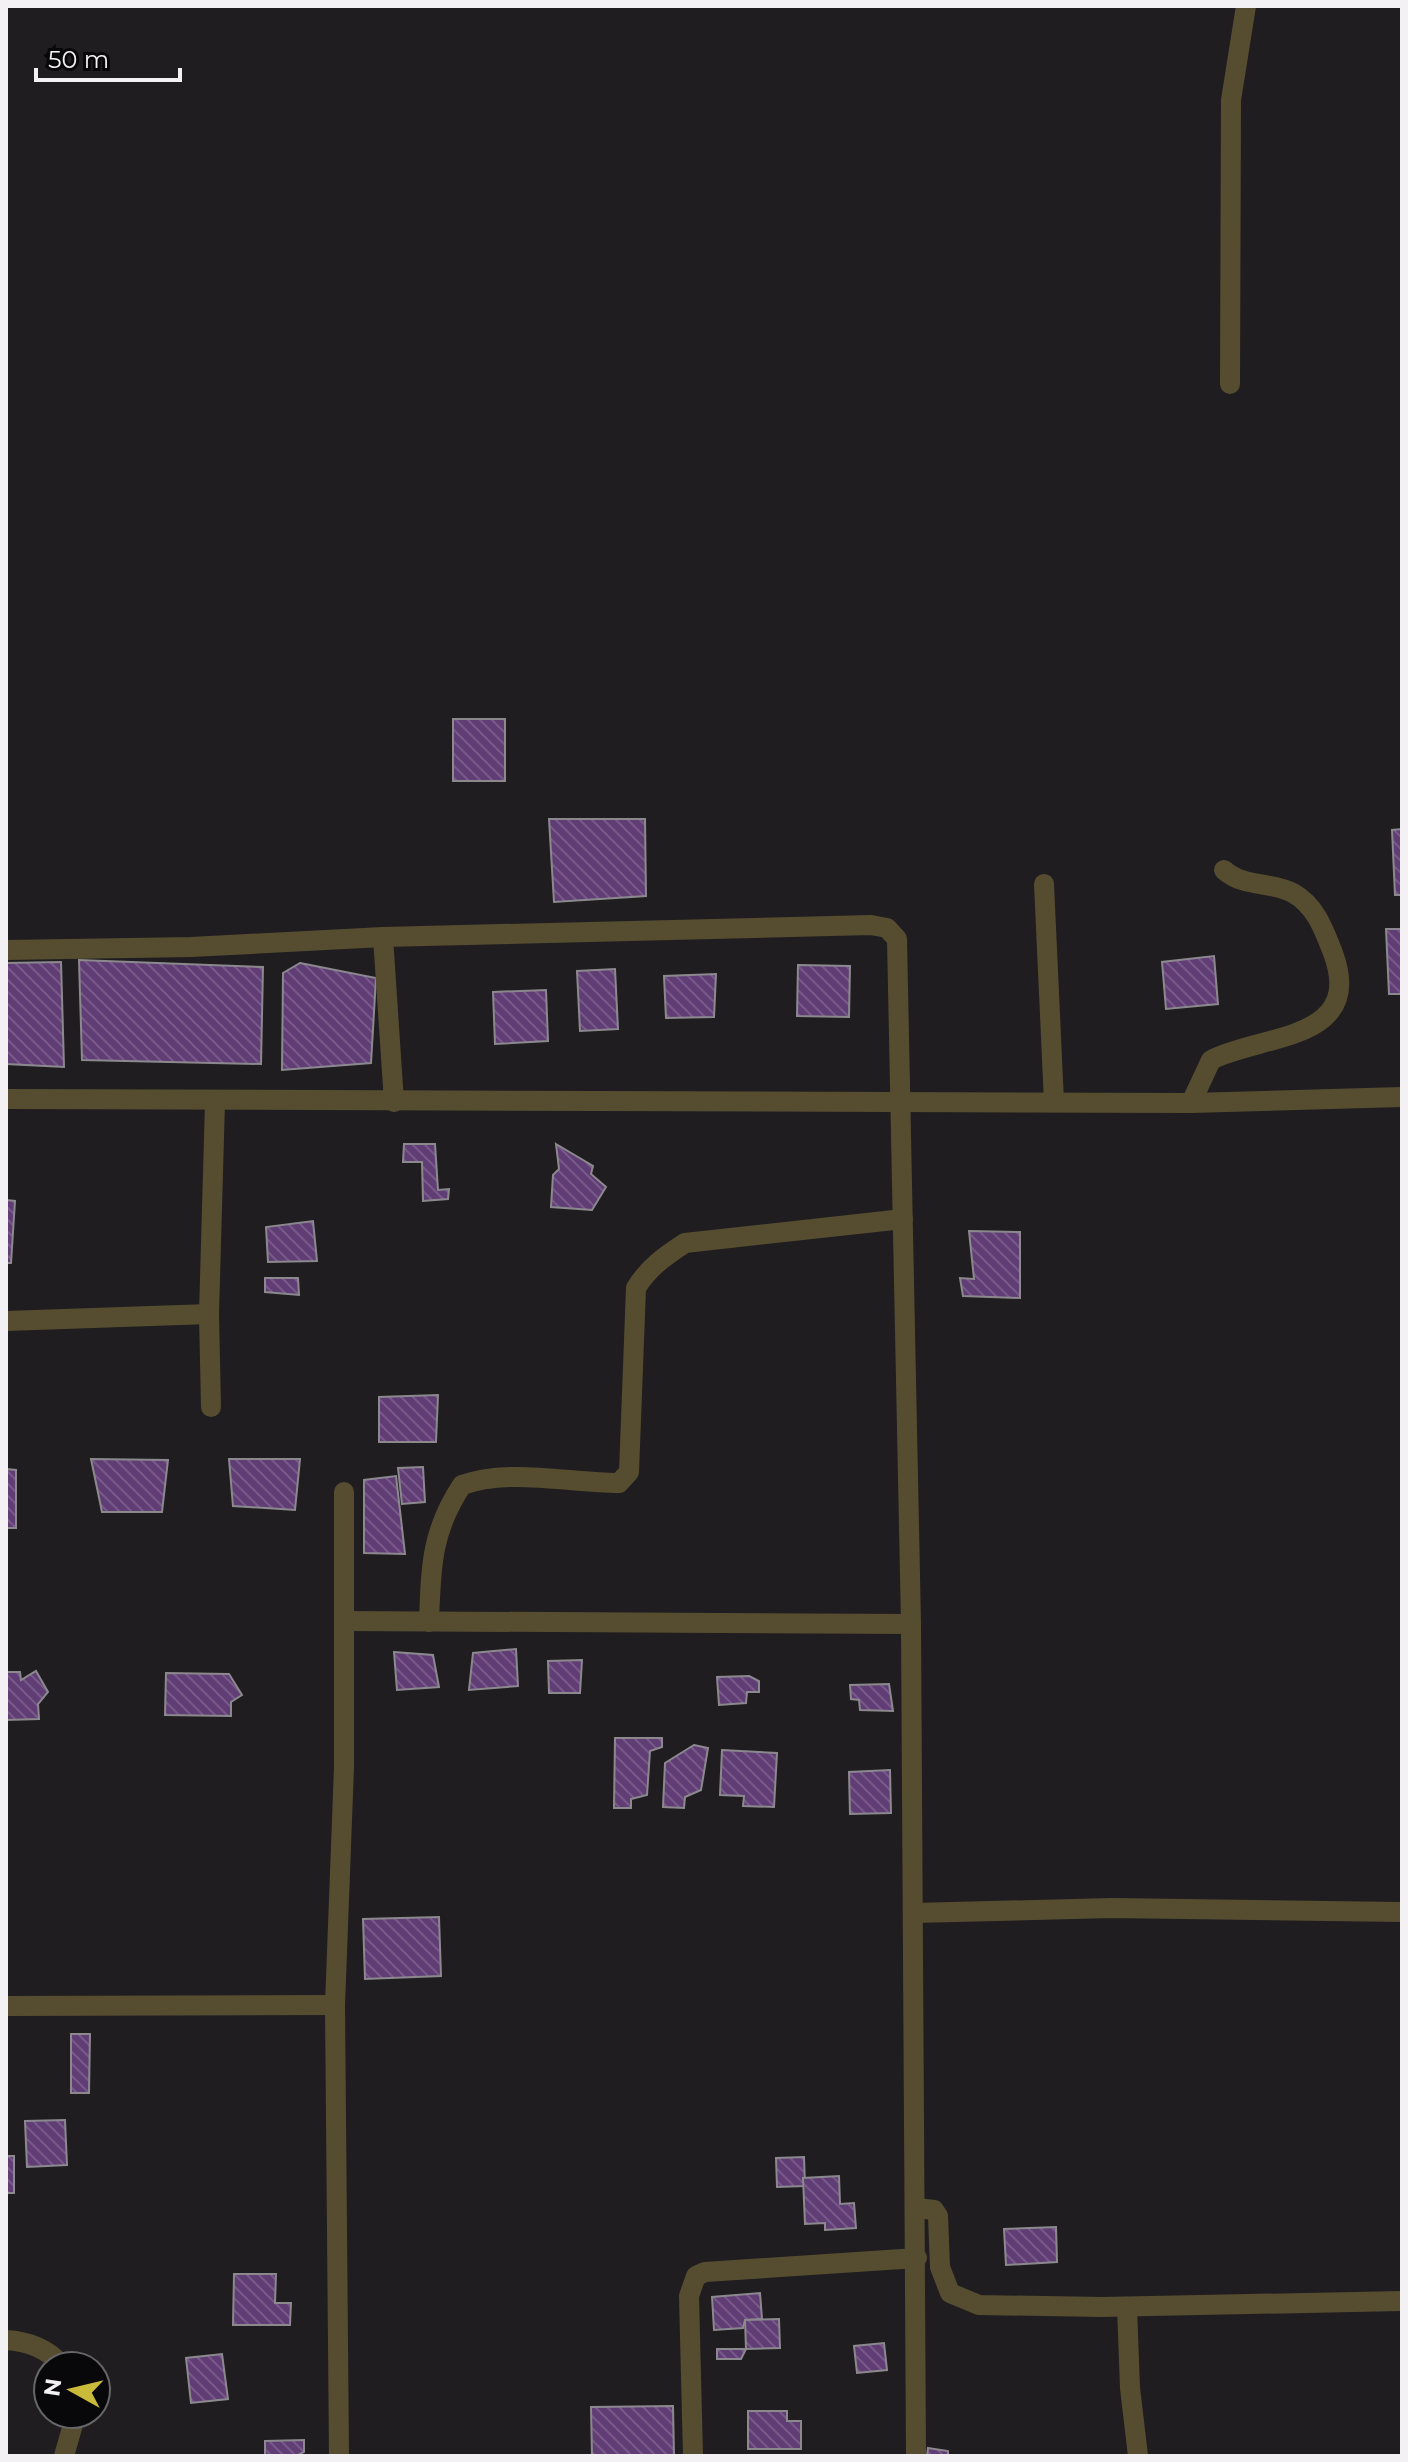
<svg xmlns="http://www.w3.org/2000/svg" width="1408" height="2462" font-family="Montserrat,sans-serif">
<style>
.building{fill:url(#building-back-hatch);stroke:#8c898e;stroke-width:2}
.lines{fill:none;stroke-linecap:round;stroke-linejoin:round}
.minor{stroke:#564d31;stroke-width:20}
</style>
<defs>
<pattern id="building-back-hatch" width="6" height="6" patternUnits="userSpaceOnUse" patternTransform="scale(2)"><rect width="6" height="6" fill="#603d75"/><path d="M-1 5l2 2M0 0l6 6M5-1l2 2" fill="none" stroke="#775a89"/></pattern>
</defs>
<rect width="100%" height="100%" fill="#1f1d20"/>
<g class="building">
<rect x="453" y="719" width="52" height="62"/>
<path d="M549 819H645L646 896 554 902Z"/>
<path d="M1402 829V895H1395L1392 830Z"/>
<path d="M1386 929H1402V994H1389Z"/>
<path d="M1214 956 1218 1004 1166 1009 1162 962Z"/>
<path d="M79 960 263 967 261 1064 82 1060Z"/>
<path d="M61 962 64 1067 6 1064V963Z"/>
<path d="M300 963 376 978 371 1063 282 1070 283 973Z"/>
<path d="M798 965 850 966 849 1017 797 1016Z"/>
<path d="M615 969 618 1029 580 1031 577 971Z"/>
<path d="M716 974 714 1017 666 1018 664 976Z"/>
<path d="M546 990 548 1041 495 1044 493 992Z"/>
<path d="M404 1144H435L438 1190 449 1189 448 1199 423 1201 422 1162H403Z"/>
<path d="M556 1144 593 1166 591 1174 606 1187 592 1210 551 1207 553 1175 559 1169Z"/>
<path d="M6 1200 15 1201 11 1263H6Z"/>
<path d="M313 1221 317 1261 268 1262 266 1227Z"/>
<path d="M969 1231 1020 1232V1298L963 1296 960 1278 974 1279Z"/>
<path d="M265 1278H298L299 1295 265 1292Z"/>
<path d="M438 1395 436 1442H379V1397Z"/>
<path d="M91 1459 168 1460 162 1512H102Z"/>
<path d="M229 1459H300L295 1510 233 1506Z"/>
<path d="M423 1467 425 1502 402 1504 398 1468Z"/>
<path d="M6 1469 16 1470V1528H6Z"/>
<path d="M396 1476 405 1554 364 1553V1480Z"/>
<path d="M516 1649 518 1686 469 1690 473 1653Z"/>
<path d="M394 1652 433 1655 439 1687 397 1690Z"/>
<path d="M582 1660 580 1693H549L548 1661Z"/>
<path d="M36 1671 48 1692 38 1704 39 1719 6 1720V1672H20L21 1680Z"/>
<path d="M166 1673 229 1674 242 1695 231 1702V1716L165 1715Z"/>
<path d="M749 1676 759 1681V1692H747L746 1703 719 1705 717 1677Z"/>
<path d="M889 1684 893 1711 860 1710 859 1700 851 1699 850 1685Z"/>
<path d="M615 1738H662V1747L650 1751 647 1795 631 1799V1808H614Z"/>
<path d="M694 1745 708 1748 701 1790 685 1797 684 1808 663 1807 665 1763Z"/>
<path d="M722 1750 777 1753 774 1807 743 1806 744 1796 720 1795Z"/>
<path d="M890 1770 891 1813 850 1814 849 1772Z"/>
<path d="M439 1917 441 1976 365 1979 363 1919Z"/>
<path d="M71 2034H90L89 2093H71Z"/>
<path d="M65 2120 67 2165 27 2167 25 2121Z"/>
<rect x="6" y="2156" width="8" height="37"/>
<path d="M804 2157 805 2186 777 2187 776 2158Z"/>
<path d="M839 2176 840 2204 854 2203 856 2228 825 2230V2223L805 2224 803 2178Z"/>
<path d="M1056 2227 1057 2262 1006 2265 1004 2229Z"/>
<path d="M234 2274H276L275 2303H291L290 2325H233Z"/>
<path d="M760 2293 762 2319 745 2320 743 2328 714 2330 712 2297Z"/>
<path d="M779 2319 780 2348 746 2349 745 2320Z"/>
<path d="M884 2343 887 2370 857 2373 854 2346Z"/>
<path d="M717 2349H746L741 2359H717Z"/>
<path d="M222 2354 228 2399 191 2403 186 2358Z"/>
<path d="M673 2406 674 2456H592L591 2407Z"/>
<path d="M748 2411H787V2421H801V2449H748Z"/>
<path d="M304 2440V2452L296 2456H265V2441Z"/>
<path d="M928 2448 948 2451V2456H927Z"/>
</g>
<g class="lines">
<g class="minor">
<path d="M1230 384 1231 100 1246 6"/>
<path d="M1044 884 1054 1102"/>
<path d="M383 937 394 1102"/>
<path d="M6 950 191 947 383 937 871 925 887 928 897 939 911 1624 916 2456"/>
<path d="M6 1099 1191 1103 1402 1097"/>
<path d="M1191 1103 1211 1060C1261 1034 1366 1042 1333 953 1324 930 1316 906 1293 893 1271 881 1244 888 1224 870"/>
<path d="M6 1321 209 1314"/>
<path d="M211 1407 209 1314 215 1102"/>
<path d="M344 1621 911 1624"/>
<path d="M429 1622C431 1567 431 1532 462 1485 510 1468 569 1483 619 1483L629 1472 636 1288C648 1268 665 1256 685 1243L903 1219"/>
<path d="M914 1913 1112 1908 1402 1912"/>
<path d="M6 2006 335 2005"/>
<path d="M917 2208 934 2210 938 2216 940 2267 950 2293 979 2305 1102 2307 1402 2301"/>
<path d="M1127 2307 1130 2388 1138 2456"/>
<path d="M6 2340C27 2341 49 2349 62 2366"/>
<path d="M64 2456 76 2414"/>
<path d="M339 2456 335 2005 344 1767V1492"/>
<path d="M693 2456 689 2296 696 2276 705 2272 917 2258"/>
</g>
</g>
<rect width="1408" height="2462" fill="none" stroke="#f3f1f4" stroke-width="16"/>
<g transform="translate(72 2390) rotate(278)"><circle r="38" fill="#080709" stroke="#666567" stroke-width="2"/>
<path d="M0-6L14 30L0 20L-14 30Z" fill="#caba3a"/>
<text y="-12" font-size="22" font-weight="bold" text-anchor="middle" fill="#f3f1f4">N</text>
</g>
<path d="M36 68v12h144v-12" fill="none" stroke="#f3f1f4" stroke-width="4"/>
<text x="48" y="68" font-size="24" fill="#f3f1f4" stroke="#080709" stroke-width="6" paint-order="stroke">50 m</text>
</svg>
